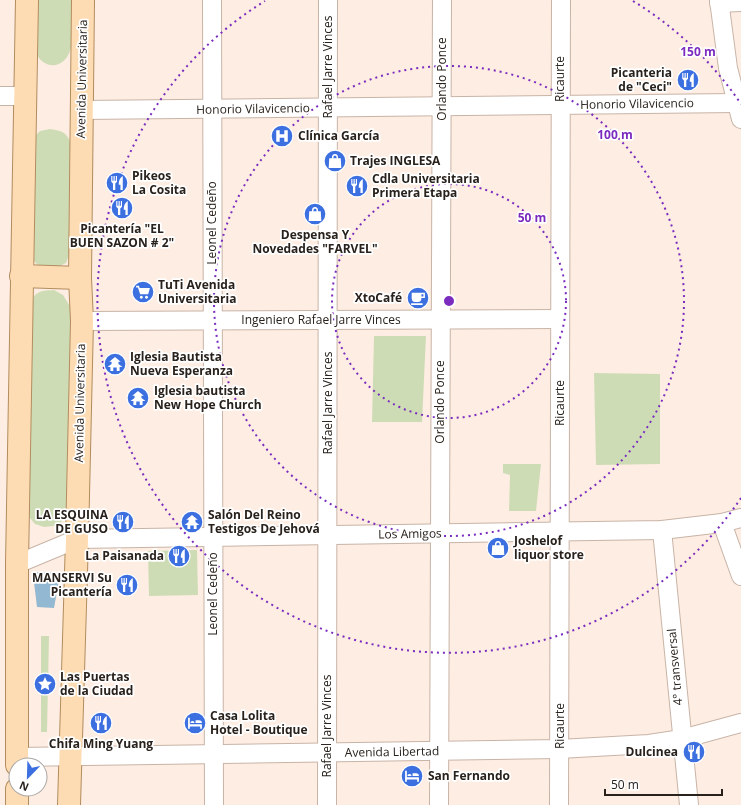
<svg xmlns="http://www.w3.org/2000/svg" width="741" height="805" font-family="'Open Sans',sans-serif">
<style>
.green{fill:#cedcb6}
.water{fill:#92b8d2}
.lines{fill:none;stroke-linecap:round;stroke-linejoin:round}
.minor-casing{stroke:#c8b4a7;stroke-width:20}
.primary-casing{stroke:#b28c5e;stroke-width:24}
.minor{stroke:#fff;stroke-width:18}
.primary{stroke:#fedcb3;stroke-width:22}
.ring{fill:none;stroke:#7b2cbf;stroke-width:2;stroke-dasharray:2 4}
.labels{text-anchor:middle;stroke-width:3.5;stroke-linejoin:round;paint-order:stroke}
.street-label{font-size:12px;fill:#28211c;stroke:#fff}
.poi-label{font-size:12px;font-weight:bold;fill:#28211c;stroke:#fff;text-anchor:start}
.centre{fill:#7b2cbf;stroke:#fff;stroke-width:2}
.ring-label{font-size:12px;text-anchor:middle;font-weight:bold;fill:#7b2cbf;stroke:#fff;stroke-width:3.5;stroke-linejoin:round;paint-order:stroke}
</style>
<rect width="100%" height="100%" fill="#feede2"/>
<g class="green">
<path d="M36 0H72L71 47C67 68 45 72 36 53Z"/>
<path d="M50 129C64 131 67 133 72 146L70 252 66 263C49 272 40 272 30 255L35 136 40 131Z"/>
<path d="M54 290 63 295 71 308 68 512 60 524 53 526 44 527 35 524 29 517 28 305C37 291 38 291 54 290Z"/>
<path d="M374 336H426L422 422H372Z"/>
<path d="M594 373 660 374V464L596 465Z"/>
<path d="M503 464H541L536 511H509L510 475 503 473Z"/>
<path d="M197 550 198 595 149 596 148 551Z"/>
<path d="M41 636H49L47 732H41Z"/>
</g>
<path class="water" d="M36 572 58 573 60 575 54 608 37 607 33 574Z"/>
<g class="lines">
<g class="minor-casing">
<g id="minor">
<path d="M212 0 214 805"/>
<path d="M719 0 728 68 741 119"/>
<path d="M719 3 741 2"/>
<path d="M0 96H25"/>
<path d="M82 110 736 103"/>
<path d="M82 321 560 319"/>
<path d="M722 523 741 576"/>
<path d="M662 530 689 805"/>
<path d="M17 564 77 539 662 530 722 523 741 518"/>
<path d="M17 757 559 749 649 744 682 739 741 723"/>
<path d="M327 805 328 0"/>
<path d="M439 805 442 0"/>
<path d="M559 805 561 0"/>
</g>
</g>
<g class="primary-casing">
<g id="primary">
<path d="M21 276 80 278"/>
<path d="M17 765V564L27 0"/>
<path d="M17 805V789"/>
<path d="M69 805 77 539 82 321 80 278 83 0"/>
</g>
</g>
<use href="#minor" class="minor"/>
<use href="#primary" class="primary"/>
</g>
<g class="ring">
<circle cx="449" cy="301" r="117"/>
<circle cx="449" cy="301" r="235"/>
<path d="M741 498A352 352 0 1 1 265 1M633 1A352 352 0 0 1 741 104"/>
</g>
<defs>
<g id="restaurant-disc" transform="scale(1.15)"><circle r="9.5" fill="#3c6fdf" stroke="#fff"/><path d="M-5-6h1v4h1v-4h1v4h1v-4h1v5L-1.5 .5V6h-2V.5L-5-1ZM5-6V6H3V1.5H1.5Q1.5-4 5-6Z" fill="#fff"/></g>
<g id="hospital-disc" transform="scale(1.15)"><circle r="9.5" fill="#3c6fdf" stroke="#fff"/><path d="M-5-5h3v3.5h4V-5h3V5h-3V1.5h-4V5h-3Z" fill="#fff"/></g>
<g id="shop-disc" transform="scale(1.15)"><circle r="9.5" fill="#3c6fdf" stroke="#fff"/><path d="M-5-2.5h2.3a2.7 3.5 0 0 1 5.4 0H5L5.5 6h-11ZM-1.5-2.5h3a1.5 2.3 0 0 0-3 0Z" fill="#fff"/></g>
<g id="supermarket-disc" transform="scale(1.15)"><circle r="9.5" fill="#3c6fdf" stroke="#fff"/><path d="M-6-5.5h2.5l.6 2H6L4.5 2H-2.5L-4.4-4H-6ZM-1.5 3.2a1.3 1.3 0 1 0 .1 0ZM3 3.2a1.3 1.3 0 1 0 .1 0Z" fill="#fff"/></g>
<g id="cafe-disc" transform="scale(1.15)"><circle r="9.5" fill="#3c6fdf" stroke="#fff"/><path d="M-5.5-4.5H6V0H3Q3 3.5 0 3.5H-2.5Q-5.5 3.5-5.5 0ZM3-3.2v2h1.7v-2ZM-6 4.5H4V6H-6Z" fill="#fff"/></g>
<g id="temple-disc" transform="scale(1.15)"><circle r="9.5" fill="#3c6fdf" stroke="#fff"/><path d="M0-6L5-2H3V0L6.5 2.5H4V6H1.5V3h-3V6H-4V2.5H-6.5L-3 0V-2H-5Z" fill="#fff"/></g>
<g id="sight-disc" transform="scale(1.15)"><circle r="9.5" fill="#3c6fdf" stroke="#fff"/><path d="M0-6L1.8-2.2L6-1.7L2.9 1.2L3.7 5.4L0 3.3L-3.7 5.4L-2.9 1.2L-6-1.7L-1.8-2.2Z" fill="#fff"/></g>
<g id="hotel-disc" transform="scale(1.15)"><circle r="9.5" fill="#3c6fdf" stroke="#fff"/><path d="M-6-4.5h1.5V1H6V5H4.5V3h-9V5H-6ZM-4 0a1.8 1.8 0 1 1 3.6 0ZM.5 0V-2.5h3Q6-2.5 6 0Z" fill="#fff"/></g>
</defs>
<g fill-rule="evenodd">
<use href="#restaurant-disc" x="688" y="80"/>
<use href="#hospital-disc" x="282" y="136"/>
<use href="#shop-disc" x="335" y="161"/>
<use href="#restaurant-disc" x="117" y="183"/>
<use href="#restaurant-disc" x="357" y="186"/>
<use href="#restaurant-disc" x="122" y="208"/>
<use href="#shop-disc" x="315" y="214"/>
<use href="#supermarket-disc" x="143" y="292"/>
<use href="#cafe-disc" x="418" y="298"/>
<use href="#temple-disc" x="115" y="364"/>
<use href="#temple-disc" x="138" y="398"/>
<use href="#restaurant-disc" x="123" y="522"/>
<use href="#temple-disc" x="192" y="522"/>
<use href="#shop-disc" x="498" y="548"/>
<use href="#restaurant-disc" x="179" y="556"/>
<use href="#restaurant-disc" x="127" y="585"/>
<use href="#sight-disc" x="45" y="684"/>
<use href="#restaurant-disc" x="101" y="723"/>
<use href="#hotel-disc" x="195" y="723"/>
<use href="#restaurant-disc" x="694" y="752"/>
<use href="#hotel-disc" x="412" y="776"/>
</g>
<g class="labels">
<g class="street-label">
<text transform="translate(328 67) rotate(-90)" y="4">Rafael Jarre Vinces</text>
<text transform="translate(82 79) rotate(-89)" y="4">Avenida Universitaria</text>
<text transform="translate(442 79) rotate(-90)" y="4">Orlando Ponce</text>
<text transform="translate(560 79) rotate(-90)" y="4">Ricaurte</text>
<text transform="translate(637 104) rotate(-1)" y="4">Honorio Vilavicencio</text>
<text transform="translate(253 109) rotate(-1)" y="4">Honorio Vilavicencio</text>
<text transform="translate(212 223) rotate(-90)" y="4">Leonel Cedeño</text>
<text x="321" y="324">Ingeniero Rafael Jarre Vinces</text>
<text transform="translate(440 402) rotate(-90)" y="4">Orlando Ponce</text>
<text transform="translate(80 403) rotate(-89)" y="4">Avenida Universitaria</text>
<text transform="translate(328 403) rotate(-90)" y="4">Rafael Jarre Vinces</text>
<text transform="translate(560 403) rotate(-90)" y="4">Ricaurte</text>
<text transform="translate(410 534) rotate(-1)" y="4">Los Amigos</text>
<text transform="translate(213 594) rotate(-90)" y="4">Leonel Cedeño</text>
<text transform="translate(675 667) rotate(-95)" y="4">4° transversal</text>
<text transform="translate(327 726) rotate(-90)" y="4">Rafael Jarre Vinces</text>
<text transform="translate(560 726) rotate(-90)" y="4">Ricaurte</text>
<text transform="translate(392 752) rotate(-1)" y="4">Avenida Libertad</text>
</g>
<g class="poi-label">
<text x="672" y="77" text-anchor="end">Picanteria<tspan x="672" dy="14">de "Ceci"</tspan></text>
<text x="298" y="140">Clínica García</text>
<text x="350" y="165">Trajes INGLESA</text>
<text x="132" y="180">Pikeos<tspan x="132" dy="14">La Cosita</tspan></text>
<text x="372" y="183">Cdla Universitaria<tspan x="372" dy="14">Primera Etapa</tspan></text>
<text x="122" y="233" text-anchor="middle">Picantería "EL<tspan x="122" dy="14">BUEN SAZON # 2"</tspan></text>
<text x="315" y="239" text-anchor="middle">Despensa Y<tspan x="315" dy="14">Novedades "FARVEL"</tspan></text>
<text x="158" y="289">TuTi Avenida<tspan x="158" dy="14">Universitaria</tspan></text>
<text x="402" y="302" text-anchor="end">XtoCafé</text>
<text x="130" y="361">Iglesia Bautista<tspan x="130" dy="14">Nueva Esperanza</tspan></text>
<text x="154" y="395">Iglesia bautista<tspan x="154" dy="14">New Hope Church</tspan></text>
<text x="108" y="519" text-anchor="end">LA ESQUINA<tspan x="108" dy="14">DE GUSO</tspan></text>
<text x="208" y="519">Salón Del Reino<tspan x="208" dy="14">Testigos De Jehová</tspan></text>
<text x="514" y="545">Joshelof<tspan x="514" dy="14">liquor store</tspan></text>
<text x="164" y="560" text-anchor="end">La Paisanada</text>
<text x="112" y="582" text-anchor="end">MANSERVI Su<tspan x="112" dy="14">Picantería</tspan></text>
<text x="60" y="681">Las Puertas<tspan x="60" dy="14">de la Ciudad</tspan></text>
<text x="210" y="720">Casa Lolita<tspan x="210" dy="14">Hotel - Boutique</tspan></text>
<text x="101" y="748" text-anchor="middle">Chifa Ming Yuang</text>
<text x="678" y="756" text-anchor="end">Dulcinea</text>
<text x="428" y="780">San Fernando</text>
</g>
</g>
<circle cx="449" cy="301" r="6" class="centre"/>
<g class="ring-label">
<text x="698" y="56">150 m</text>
<text x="615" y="139">100 m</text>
<text x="532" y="222">50 m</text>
</g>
<g transform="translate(28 777) rotate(203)"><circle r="19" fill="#ffffff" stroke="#a9a6a4"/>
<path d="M0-3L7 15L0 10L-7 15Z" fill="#3c6fdf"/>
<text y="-6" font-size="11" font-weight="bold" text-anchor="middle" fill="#28211c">N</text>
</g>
<path d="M605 789v6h117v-6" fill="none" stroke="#28211c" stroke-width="2"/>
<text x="611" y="789" font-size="12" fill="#28211c" stroke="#ffffff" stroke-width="3" paint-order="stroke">50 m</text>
</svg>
